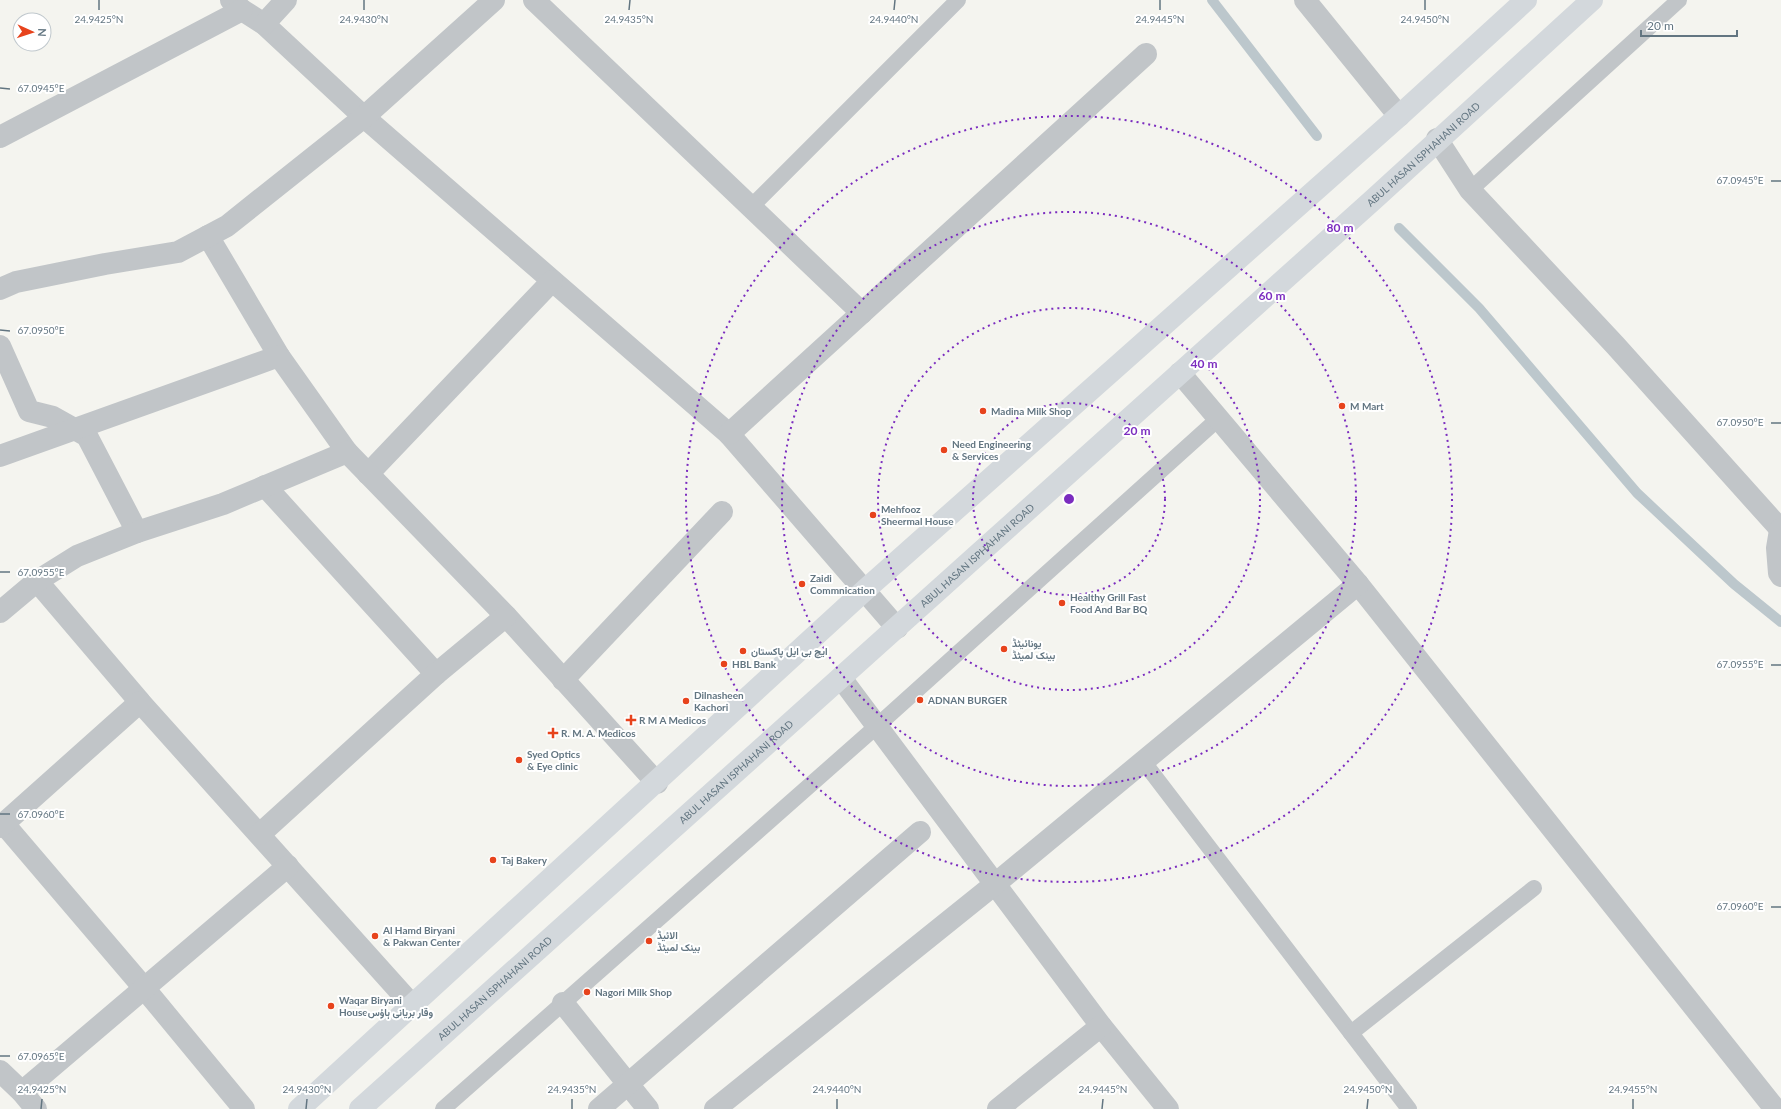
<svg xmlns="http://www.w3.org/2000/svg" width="1781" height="1109" font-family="Lato,Vazirmatn,sans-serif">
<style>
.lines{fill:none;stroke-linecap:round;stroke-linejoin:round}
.stream{stroke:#bcc7cc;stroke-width:10}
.lane{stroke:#c1c5c8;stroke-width:16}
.street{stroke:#c1c5c8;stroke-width:22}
.secondary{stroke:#d3d8dc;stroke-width:22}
.ticks{fill:none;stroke:#627581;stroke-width:1.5}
.ring{fill:none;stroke:#7b2cbf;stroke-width:2;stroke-dasharray:2 4}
.poi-dot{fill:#e7431c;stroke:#fff;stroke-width:1.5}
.labels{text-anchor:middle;stroke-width:4;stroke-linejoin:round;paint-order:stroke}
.street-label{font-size:10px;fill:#627581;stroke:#fff}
.poi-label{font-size:10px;font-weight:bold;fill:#627581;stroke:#fff;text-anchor:start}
.ticks-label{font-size:10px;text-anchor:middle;fill:#627581;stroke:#fff;stroke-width:4;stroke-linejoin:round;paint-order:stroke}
.centre{fill:#7b2cbf;stroke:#fff;stroke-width:2}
.ring-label{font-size:12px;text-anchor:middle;font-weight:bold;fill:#7b2cbf;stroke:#fff;stroke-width:4;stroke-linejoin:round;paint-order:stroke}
</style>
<rect width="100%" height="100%" fill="#f4f4ef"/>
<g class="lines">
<g class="stream">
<path d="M1212 0 1317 136"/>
<path d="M1399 228 1479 308 1637 493 1734 584 1781 622"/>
</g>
<g class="lane">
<path d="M1470 190 1679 0"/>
<path d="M751 207 958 0"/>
<path d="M1143 761 1409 1109"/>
<path d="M1351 1033 1534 888"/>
<path d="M443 1109 877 726 1218 419"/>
</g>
<g class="street">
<path d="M231 0 242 10 264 24 364 117 729 434 897 628"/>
<path d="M534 0 862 313"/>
<path d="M1305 0 1399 116"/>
<path d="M264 24 286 0"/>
<path d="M0 137 242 10"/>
<path d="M1437 139 1470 190 1615 345 1781 530"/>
<path d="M208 236 279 356"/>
<path d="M0 289 16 282 105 264 178 252 227 226 364 117 494 0"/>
<path d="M0 346 29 411 53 417 87 436 137 532"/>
<path d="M1180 373 1358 584 1775 1109"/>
<path d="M729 434 1146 54"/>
<path d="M0 456 279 356 347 452"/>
<path d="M368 474 552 281"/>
<path d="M265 486 436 674"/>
<path d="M1780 530 1777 548 1779 573 1781 576"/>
<path d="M37 581 140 702 412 1005"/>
<path d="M0 612 37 581 77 556 137 532 223 504 347 452 506 616 657 783"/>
<path d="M841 678 1101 1026 1168 1109"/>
<path d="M563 680 722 512"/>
<path d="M4 824 144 988 244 1109"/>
<path d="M0 827 140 702"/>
<path d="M260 834 436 674 506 616"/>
<path d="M563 1003 648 1109"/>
<path d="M0 1071 22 1092 36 1109"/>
<path d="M22 1092 288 866"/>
<path d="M599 1109 920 832"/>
<path d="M715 1109 995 884 1358 584"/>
<path d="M998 1109 1101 1026"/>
</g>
<g class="secondary">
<path d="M299 1109 865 590 1399 116 1526 0"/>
<path id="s1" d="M360 1109 1374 199 1592 0"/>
</g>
</g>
<path class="ticks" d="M99 10V0M364 10V0M629 10 630 0M894 10 895 0M1160 10V0M1425 10V0M0 88 10 89M1771 181H1781M0 330 10 331M1771 423H1781M0 572H10M1771 665H1781M0 814H10M1771 907H1781M0 1056H10M41 1109 42 1099M306 1109 307 1099M572 1109V1099M837 1109V1099M1102 1109 1103 1099M1367 1109 1368 1099M1633 1109V1099"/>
<g class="ring">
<circle cx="1069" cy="499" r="96"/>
<circle cx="1069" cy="499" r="191"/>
<circle cx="1069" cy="499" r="287"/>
<circle cx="1069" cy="499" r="383"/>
</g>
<g class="poi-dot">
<circle cx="1342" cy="406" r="4"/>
<circle cx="983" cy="411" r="4"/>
<circle cx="944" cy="450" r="4"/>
<circle cx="873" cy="515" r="4"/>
<circle cx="802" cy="584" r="4"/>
<circle cx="1062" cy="603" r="4"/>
<circle cx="1004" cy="649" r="4"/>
<circle cx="743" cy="651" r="4"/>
<circle cx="724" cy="664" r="4"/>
<circle cx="920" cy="700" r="4"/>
<circle cx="686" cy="701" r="4"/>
<path d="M629 714h4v4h4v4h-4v4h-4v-4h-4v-4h4z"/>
<path d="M551 727h4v4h4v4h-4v4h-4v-4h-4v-4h4z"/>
<circle cx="519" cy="760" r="4"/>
<circle cx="493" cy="860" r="4"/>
<circle cx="375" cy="936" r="4"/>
<circle cx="649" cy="941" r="4"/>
<circle cx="587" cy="992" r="4"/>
<circle cx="331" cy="1006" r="4"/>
</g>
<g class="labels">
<g class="street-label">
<text dy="4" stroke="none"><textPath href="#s1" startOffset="1429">ABUL HASAN ISPHAHANI ROAD</textPath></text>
<text dy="4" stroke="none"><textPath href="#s1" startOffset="829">ABUL HASAN ISPHAHANI ROAD</textPath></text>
<text dy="4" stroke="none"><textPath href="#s1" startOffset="505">ABUL HASAN ISPHAHANI ROAD</textPath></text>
<text dy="4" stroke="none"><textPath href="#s1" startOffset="181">ABUL HASAN ISPHAHANI ROAD</textPath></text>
</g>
<g class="poi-label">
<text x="1350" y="410">M Mart</text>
<text x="991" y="415">Madina Milk Shop</text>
<text x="952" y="448">Need Engineering<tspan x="952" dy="12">&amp; Services</tspan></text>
<text x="881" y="513">Mehfooz<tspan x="881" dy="12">Sheermal House</tspan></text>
<text x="810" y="582">Zaidi<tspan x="810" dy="12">Commnication</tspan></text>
<text x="1070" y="601">Healthy Grill Fast<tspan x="1070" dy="12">Food And Bar BQ</tspan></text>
<text x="1012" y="647">یونائیٹڈ<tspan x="1012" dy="12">بینک لمیٹڈ</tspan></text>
<text x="751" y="655">ایچ بی ایل پاکستان</text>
<text x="732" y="668">HBL Bank</text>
<text x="694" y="699">Dilnasheen<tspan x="694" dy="12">Kachori</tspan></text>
<text x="928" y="704">ADNAN BURGER</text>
<text x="639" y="724">R M A Medicos</text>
<text x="561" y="737">R. M. A. Medicos</text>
<text x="527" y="758">Syed Optics<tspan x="527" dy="12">&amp; Eye clinic</tspan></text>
<text x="501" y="864">Taj Bakery</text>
<text x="383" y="934">Al Hamd Biryani<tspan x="383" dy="12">&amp; Pakwan Center</tspan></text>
<text x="657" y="939">الائیڈ<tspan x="657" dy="12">بینک لمیٹڈ</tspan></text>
<text x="595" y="996">Nagori Milk Shop</text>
<text x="339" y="1004">Waqar Biryani<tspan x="339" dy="12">Houseوقار بریانی ہاؤس</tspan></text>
</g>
</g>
<g class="ticks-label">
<text x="99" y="23">24.9425°N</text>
<text x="364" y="23">24.9430°N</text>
<text x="629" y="23">24.9435°N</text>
<text x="894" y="23">24.9440°N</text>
<text x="1160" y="23">24.9445°N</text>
<text x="1425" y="23">24.9450°N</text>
<text x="41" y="92">67.0945°E</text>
<text x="1740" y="184">67.0945°E</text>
<text x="41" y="334">67.0950°E</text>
<text x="1740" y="426">67.0950°E</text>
<text x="41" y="576">67.0955°E</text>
<text x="1740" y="668">67.0955°E</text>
<text x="41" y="818">67.0960°E</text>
<text x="1740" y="910">67.0960°E</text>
<text x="41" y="1060">67.0965°E</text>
<text x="42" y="1093">24.9425°N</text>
<text x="307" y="1093">24.9430°N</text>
<text x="572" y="1093">24.9435°N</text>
<text x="837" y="1093">24.9440°N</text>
<text x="1103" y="1093">24.9445°N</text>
<text x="1368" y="1093">24.9450°N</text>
<text x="1633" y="1093">24.9455°N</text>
</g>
<circle cx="1069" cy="499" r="6" class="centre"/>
<g class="ring-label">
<text x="1340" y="232">80 m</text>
<text x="1272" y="300">60 m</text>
<text x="1204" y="368">40 m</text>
<text x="1137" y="435">20 m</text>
</g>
<g transform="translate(32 32) rotate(93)"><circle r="19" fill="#ffffff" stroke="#c0c8cd"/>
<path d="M0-3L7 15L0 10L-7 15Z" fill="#e7431c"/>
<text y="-6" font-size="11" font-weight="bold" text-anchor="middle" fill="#627581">N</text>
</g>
<path d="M1641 30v6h96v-6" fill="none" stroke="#627581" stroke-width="2"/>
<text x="1647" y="30" font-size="12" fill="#627581" stroke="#ffffff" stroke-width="3" paint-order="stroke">20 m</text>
</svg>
